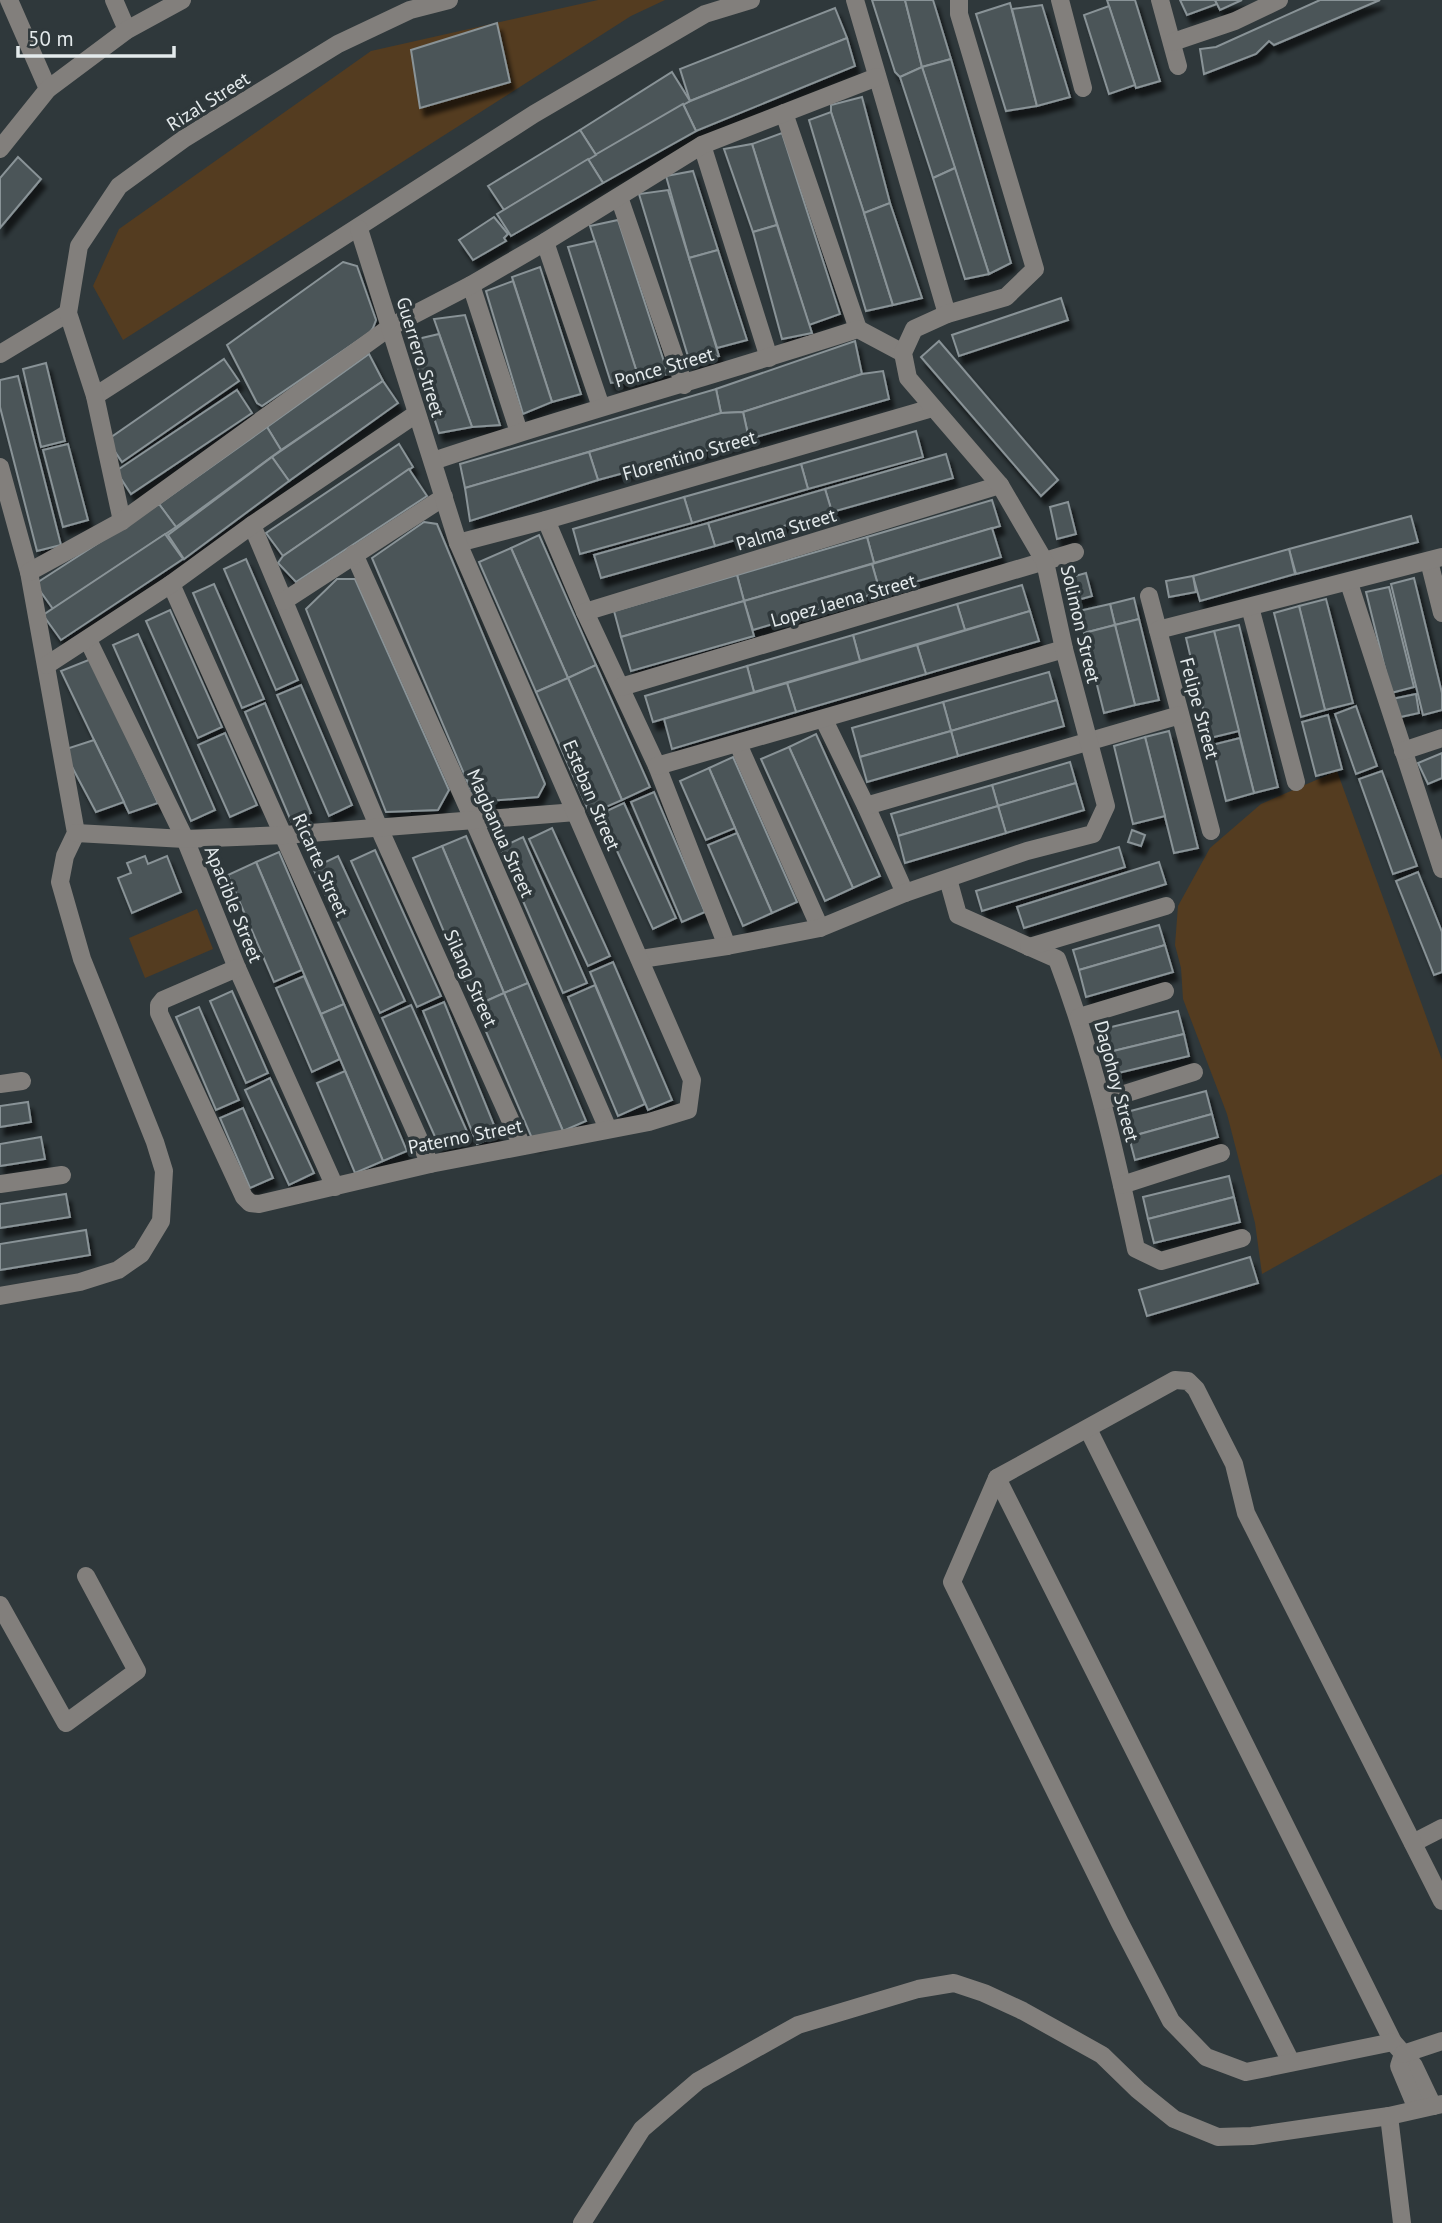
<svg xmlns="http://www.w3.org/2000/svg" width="1442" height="2223" font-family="'PT Sans',sans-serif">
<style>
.green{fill:#543c20}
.building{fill:#4c5558;stroke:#899397;stroke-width:2;filter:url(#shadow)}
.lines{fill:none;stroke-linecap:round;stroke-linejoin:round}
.minor{stroke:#827f7c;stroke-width:18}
.labels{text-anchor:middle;stroke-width:7;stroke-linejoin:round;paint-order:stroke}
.street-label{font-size:19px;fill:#e4eaec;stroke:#2f383b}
</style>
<defs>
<filter id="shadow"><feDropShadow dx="4.5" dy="8" stdDeviation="2" flood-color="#0009"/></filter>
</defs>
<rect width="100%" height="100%" fill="#2f383b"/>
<g class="green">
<path d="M598 0H665L631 16 123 340 93 286 119 229 371 51Z"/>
<path d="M1337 771 1442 1060V1174L1262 1274 1255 1223 1227 1114 1183 999 1181 968 1175 945 1178 906 1210 848 1261 804Z"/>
<path d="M197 909 213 949 145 978 129 938Z"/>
</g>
<g class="building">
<path d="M872 0H905L922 67 900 77 895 72Z"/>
<path d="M905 0H933L951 59 922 67Z"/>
<path d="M1107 0H1135L1160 81 1136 88Z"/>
<path d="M1180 0H1215L1217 4 1187 15Z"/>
<path d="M1215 0H1242L1220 10Z"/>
<path d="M1320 0H1380L1274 45 1269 41 1256 54 1204 74 1200 49 1216 47Z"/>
<path d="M1010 3 1037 106 1006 111 976 14Z"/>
<path d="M1042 5 1070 97 1037 106 1012 9Z"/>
<path d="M1109 6 1135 85 1109 94 1084 15Z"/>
<path d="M835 8 847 38 690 101 680 69Z"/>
<path d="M497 23 510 82 420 108 411 50Z"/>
<path d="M847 38 855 66 696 131 683 104Z"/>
<path d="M951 59 1011 263 989 274 922 67Z"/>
<path d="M922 67 955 168 933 178 900 77Z"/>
<path d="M672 72 690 101 596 155 580 130Z"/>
<path d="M862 97 890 203 864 213 831 112V105Z"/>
<path d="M683 104 696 131 603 183 588 159Z"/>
<path d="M831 112 864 213 893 305 866 311 809 120Z"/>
<path d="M580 130 596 155 504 210 488 186Z"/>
<path d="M782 133 840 314 809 325 752 144Z"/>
<path d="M752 144 777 225 753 232 724 149Z"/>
<path d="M18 157 41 179 0 228V178Z"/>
<path d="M588 159 603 183 511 236 497 214Z"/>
<path d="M955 168 989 274 965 279 933 178Z"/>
<path d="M693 171 718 250 689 258 666 176Z"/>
<path d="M668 190 719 356 690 363 639 194Z"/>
<path d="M890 203 922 298 893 305 864 213Z"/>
<path d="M494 217 508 234 504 238 506 241 473 260 459 240Z"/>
<path d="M618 220 668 374 639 379 590 226Z"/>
<path d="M777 225 812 333 782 339 753 232Z"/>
<path d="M595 241 639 379 611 383 568 247Z"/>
<path d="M718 250 747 340 717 348 689 258Z"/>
<path d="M343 262 357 266 376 320 373 328 369 333 262 406 257 403 227 345Z"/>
<path d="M540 267 581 394 552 402 512 277Z"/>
<path d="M513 281 552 402 523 414 486 291Z"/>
<path d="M1061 298 1068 320 959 356 952 335Z"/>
<path d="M465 315 500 425 472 427 434 319Z"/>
<path d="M439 334 472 427 439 433 409 341Z"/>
<path d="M855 341 862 374 743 412 721 413 716 389Z"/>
<path d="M939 341 1058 480 1041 496 921 357Z"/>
<path d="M369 354 383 381 281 450 267 427Z"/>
<path d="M224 359 239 381 122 462 107 440Z"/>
<path d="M46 363 65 441 41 447 23 369Z"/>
<path d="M883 371 889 399 749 439 743 412 862 374Z"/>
<path d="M18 376 61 545 37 551 0 407V380Z"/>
<path d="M383 381 398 403 289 481 272 457Z"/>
<path d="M716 389 721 413 465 488 460 464Z"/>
<path d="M237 390 252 413 131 494 116 471Z"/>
<path d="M743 412 749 439 598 480 589 452 721 413Z"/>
<path d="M267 427 281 450 176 527 159 504Z"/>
<path d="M916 431 923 457 808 489 801 464Z"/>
<path d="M68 444 88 520 63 527 43 450Z"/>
<path d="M399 444 413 467 283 556 266 533Z"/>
<path d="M589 452 598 480 470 521 465 488Z"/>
<path d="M946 454 953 478 832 512 825 489Z"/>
<path d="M272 457 289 481 184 559 168 535Z"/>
<path d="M801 464 808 489 692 523 684 497Z"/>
<path d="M409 469 427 496 296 582 278 563 283 556Z"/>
<path d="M825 489 832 512 715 546 708 523Z"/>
<path d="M684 497 692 523 580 554 573 529Z"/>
<path d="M992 500 1000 526 874 563 867 537Z"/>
<path d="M1068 502 1076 534 1057 539 1050 507Z"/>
<path d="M159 504 176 527 53 609 35 584Z"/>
<path d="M1411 516 1418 542 1296 574 1289 549Z"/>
<path d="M424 522 437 524 545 784 538 797 476 802 372 558Z"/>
<path d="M708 523 715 546 601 578 594 555Z"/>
<path d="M992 528 1001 557 880 592 872 564Z"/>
<path d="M165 534 183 559 61 640 43 615Z"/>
<path d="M539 535 596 665 568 678 511 548Z"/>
<path d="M867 537 874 563 744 601 737 575Z"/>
<path d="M511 548 568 678 536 692 479 562Z"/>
<path d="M1289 549 1295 574 1200 601 1193 576Z"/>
<path d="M246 559 298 680 276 690 224 569Z"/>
<path d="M872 564 880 592 753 630 744 601Z"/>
<path d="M1086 573 1092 596 1074 601 1068 578Z"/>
<path d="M737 575 744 601 621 637 614 611Z"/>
<path d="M1193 576 1196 592 1169 597 1166 581Z"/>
<path d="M1414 578 1442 693V710L1423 715 1391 584Z"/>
<path d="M337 579H355L449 790 438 810 386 812 306 609Z"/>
<path d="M214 584 264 699 242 708 193 593Z"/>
<path d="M1022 585 1030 611 965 630 957 604Z"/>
<path d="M1389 587 1414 687 1391 693 1366 592Z"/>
<path d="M1134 598 1139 619 1115 625 1110 604Z"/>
<path d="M1326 599 1353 703 1325 710 1299 606Z"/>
<path d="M744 601 754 636 631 671 621 637Z"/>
<path d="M957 604 965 630 860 661 853 635Z"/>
<path d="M1110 604 1115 625 1084 633 1079 611Z"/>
<path d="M1299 606 1325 710 1301 717 1274 613Z"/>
<path d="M170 610 222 727 198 738 146 621Z"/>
<path d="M1030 611 1039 641 926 674 917 645Z"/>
<path d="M1139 619 1159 700 1135 705 1115 625Z"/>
<path d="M1115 625 1135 705 1104 713 1084 633Z"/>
<path d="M1239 625 1278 787 1254 793 1214 631Z"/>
<path d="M1214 631 1239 731 1210 738 1186 638Z"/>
<path d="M138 634 215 810 191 821 113 645Z"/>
<path d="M853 635 860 661 754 692 747 666Z"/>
<path d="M917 645 926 674 796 712 787 683Z"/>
<path d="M91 659 158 803 129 813 61 671Z"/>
<path d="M596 665 650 787 622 800 568 678Z"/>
<path d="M747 666 754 692 653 722 645 696Z"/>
<path d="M1049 672 1057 700 951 731 943 702Z"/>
<path d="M568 678 622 800 590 814 536 692Z"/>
<path d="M787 683 796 712 672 749 664 719Z"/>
<path d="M301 685 352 805 329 816 277 695Z"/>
<path d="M1416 694 1419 713 1396 718 1392 699Z"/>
<path d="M1057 700 1064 726 958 756 951 731Z"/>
<path d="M943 702 951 731 860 757 852 728Z"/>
<path d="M265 703 311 813 291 821 245 712Z"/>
<path d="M1356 706 1377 766 1356 774 1335 714Z"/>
<path d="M1328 715 1342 769 1316 776 1302 722Z"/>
<path d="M951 731 958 756 867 782 860 757Z"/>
<path d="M1169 731 1198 848 1174 853 1145 737Z"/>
<path d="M225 733 257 805 230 817 198 745Z"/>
<path d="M816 734 880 876 853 888 789 747Z"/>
<path d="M1145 737 1165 816 1133 824 1114 746Z"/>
<path d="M1240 738 1254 793 1226 801 1212 745Z"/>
<path d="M94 740 124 802 96 812 63 750Z"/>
<path d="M789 747 853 888 825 901 761 759Z"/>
<path d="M1442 753V778L1428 784 1418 763Z"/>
<path d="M733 757 797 902 772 913 709 768Z"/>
<path d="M1070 762 1076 783 998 806 992 785Z"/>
<path d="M709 768 735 828 706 840 680 781Z"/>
<path d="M1382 771 1417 866 1393 874 1359 779Z"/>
<path d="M1076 783 1084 810 1006 833 998 806Z"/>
<path d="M992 785 998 806 898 836 891 814Z"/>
<path d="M654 792 705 912 682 922 631 802Z"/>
<path d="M624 803 676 918 653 929 600 814Z"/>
<path d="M998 806 1006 833 905 863 898 836Z"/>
<path d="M552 828 610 956 588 966 529 839Z"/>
<path d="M1132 830 1145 835 1141 846 1128 842Z"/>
<path d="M737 833 772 913 743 926 708 845Z"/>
<path d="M466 836 528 983 504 993 442 846Z"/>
<path d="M523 837 587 983 563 993 500 848Z"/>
<path d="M442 846 504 993 475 1006 413 858Z"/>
<path d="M1119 847 1125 867 982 911 976 891Z"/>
<path d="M375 850 441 996 417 1007 351 861Z"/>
<path d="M279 852 344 1004 321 1014 256 862Z"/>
<path d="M145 856 148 864 167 856 181 892 132 913 118 878 131 873 127 863Z"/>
<path d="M338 856 405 1001 380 1013 313 868Z"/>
<path d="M256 862 302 970 274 982 228 875Z"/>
<path d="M1159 862 1166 884 1024 928 1017 907Z"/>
<path d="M1418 872 1442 932V972L1434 975 1396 881Z"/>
<path d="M1159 925 1165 945 1079 970 1073 950Z"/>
<path d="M1165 945 1173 972 1086 997 1079 970Z"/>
<path d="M613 962 672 1100 648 1110 590 972Z"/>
<path d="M304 976 340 1059 312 1072 276 988Z"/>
<path d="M528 983 586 1121 563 1131 504 993Z"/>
<path d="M595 985 645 1104 618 1116 568 997Z"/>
<path d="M232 991 268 1073 246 1083 210 1001Z"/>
<path d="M504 993 563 1131 534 1143 475 1006Z"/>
<path d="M444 1002 498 1135 477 1144 423 1011Z"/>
<path d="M344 1004 407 1151 383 1161 321 1014Z"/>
<path d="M411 1005 469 1136 440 1148 382 1018Z"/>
<path d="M199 1007 239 1100 216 1110 176 1017Z"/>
<path d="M1178 1011 1184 1034 1109 1052 1103 1029Z"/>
<path d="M1184 1034 1189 1056 1114 1074 1109 1052Z"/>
<path d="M345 1071 383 1161 355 1173 317 1083Z"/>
<path d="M270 1078 314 1173 289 1185 245 1090Z"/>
<path d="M1206 1091 1212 1114 1129 1137 1123 1113Z"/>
<path d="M28 1102 31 1122 0 1127V1106Z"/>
<path d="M243 1108 273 1178 250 1188 220 1118Z"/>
<path d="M1212 1114 1218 1137 1135 1160 1129 1137Z"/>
<path d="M41 1137 45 1159 0 1166V1144Z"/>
<path d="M1229 1176 1234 1197 1148 1219 1143 1197Z"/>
<path d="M66 1194 70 1217 0 1228V1204Z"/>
<path d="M1234 1197 1240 1222 1154 1243 1148 1219Z"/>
<path d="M86 1230 90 1255 0 1270V1244Z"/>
<path d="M1250 1257 1258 1283 1147 1316 1139 1290Z"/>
</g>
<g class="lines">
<g class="minor">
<path d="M9 0 48 89"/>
<path d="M114 0 127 30"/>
<path d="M855 0 947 314"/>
<path d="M1060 0 1083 88"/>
<path d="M1160 0 1178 66"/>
<path d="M1173 42 1235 21 1279 0"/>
<path d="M784 113 858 329"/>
<path d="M702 145 769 358"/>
<path d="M0 149 48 89 127 30 182 0"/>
<path d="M619 197 684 385"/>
<path d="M545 242 601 407"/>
<path d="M471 285 519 432"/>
<path d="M0 354 68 313"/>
<path d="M95 396 534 114 705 14 751 0"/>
<path d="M433 461C573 414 717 375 858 329L903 353"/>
<path d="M0 467 29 572 76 833 65 856 60 882 82 959 155 1142 164 1171 161 1221 141 1254 118 1270 80 1282 0 1296"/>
<path d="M546 520 585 612 657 766 727 946"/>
<path d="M122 521 95 396 68 313 79 246 119 186 185 138 338 44 410 10 449 0"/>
<path d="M252 525 379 828 522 1146"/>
<path d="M458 543 546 520 932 408"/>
<path d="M354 554 474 821 608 1129"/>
<path d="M1429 561 1442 613"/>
<path d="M29 572 122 521 390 327 471 285 545 242 702 145 877 77"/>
<path d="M1349 583 1442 869"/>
<path d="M171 584 430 1164"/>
<path d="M1149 596 1211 831"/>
<path d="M284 601 444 497"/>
<path d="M1250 607 1296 782"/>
<path d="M585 612 1000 485"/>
<path d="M1158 630 1442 557"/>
<path d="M88 640 185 839 237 968 335 1187"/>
<path d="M47 665 171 584 252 525 416 414"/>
<path d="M621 687 1075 552"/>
<path d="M824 720 866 806 905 893"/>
<path d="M738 744 820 928"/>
<path d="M1403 751 1442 738"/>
<path d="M657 766 1064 649"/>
<path d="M866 806 1180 715"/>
<path d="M76 833 185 839 285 835 576 812"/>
<path d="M948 879 958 915 1057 959C1093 1054 1115 1151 1136 1249L1161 1261 1242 1238"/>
<path d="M1029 947 1166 906"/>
<path d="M641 959 727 946 820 928 905 893 1027 851 1093 834 1106 806 1064 649 1045 562 1000 485 908 378 903 353 914 329 947 314 1006 297 1035 269 959 14V0"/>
<path d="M237 968 163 1000 159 1005V1013L244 1197 250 1203 259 1204 430 1164 649 1122 688 1110 692 1080 458 543 359 229"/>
<path d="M1079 1017 1165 991"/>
<path d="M0 1084 22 1081"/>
<path d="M1102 1101 1194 1072"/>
<path d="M0 1184 62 1175"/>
<path d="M1122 1185 1221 1153"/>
<path d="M1088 1429 1393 2042 1414 2066 1433 2106"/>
<path d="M997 1478 1291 2062"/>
<path d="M0 1605 66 1723 137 1671 86 1576"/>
<path d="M1413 1843 1442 1828"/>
<path d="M1393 2042 1246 2072 1206 2057 1171 2021 1120 1923 952 1582 997 1478 1175 1380 1188 1381 1196 1389 1234 1464 1246 1513 1442 1901"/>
<path d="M1403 2054 1399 2066 1417 2109"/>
<path d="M1403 2054 1442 2041"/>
<path d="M1389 2116 1402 2223"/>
<path d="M582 2223 642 2129 698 2081 798 2025 918 1989 954 1983 984 1993 1023 2011 1102 2055 1138 2090 1174 2119 1218 2137 1252 2136 1389 2116 1442 2104"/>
</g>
</g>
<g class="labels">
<g class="street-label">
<text transform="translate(208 101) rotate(-32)" y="7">Rizal Street</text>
<text transform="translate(421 357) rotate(73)" y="7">Guerrero Street</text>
<text transform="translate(664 367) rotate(-16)" y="7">Ponce Street</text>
<text transform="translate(689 455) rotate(-16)" y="7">Florentino Street</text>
<text transform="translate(786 529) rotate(-17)" y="7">Palma Street</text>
<text transform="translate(843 600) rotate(-16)" y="7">Lopez Jaena Street</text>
<text transform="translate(1081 624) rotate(77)" y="7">Solimon Street</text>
<text transform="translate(1200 708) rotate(75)" y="7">Felipe Street</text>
<text transform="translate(592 795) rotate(67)" y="7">Esteban Street</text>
<text transform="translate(501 833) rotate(66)" y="7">Magbanua Street</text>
<text transform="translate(321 865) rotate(66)" y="7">Ricarte Street</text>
<text transform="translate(234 904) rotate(68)" y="7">Apacible Street</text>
<text transform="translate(471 978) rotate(66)" y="7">Silang Street</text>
<text transform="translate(1117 1081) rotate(75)" y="7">Dagohoy Street</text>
<text transform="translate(465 1136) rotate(-11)" y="7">Paterno Street</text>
</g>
</g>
<path d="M18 46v10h156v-10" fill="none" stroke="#e4eaec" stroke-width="3.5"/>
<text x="28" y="46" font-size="21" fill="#e4eaec" stroke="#2f383b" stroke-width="5" paint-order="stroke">50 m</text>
</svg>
